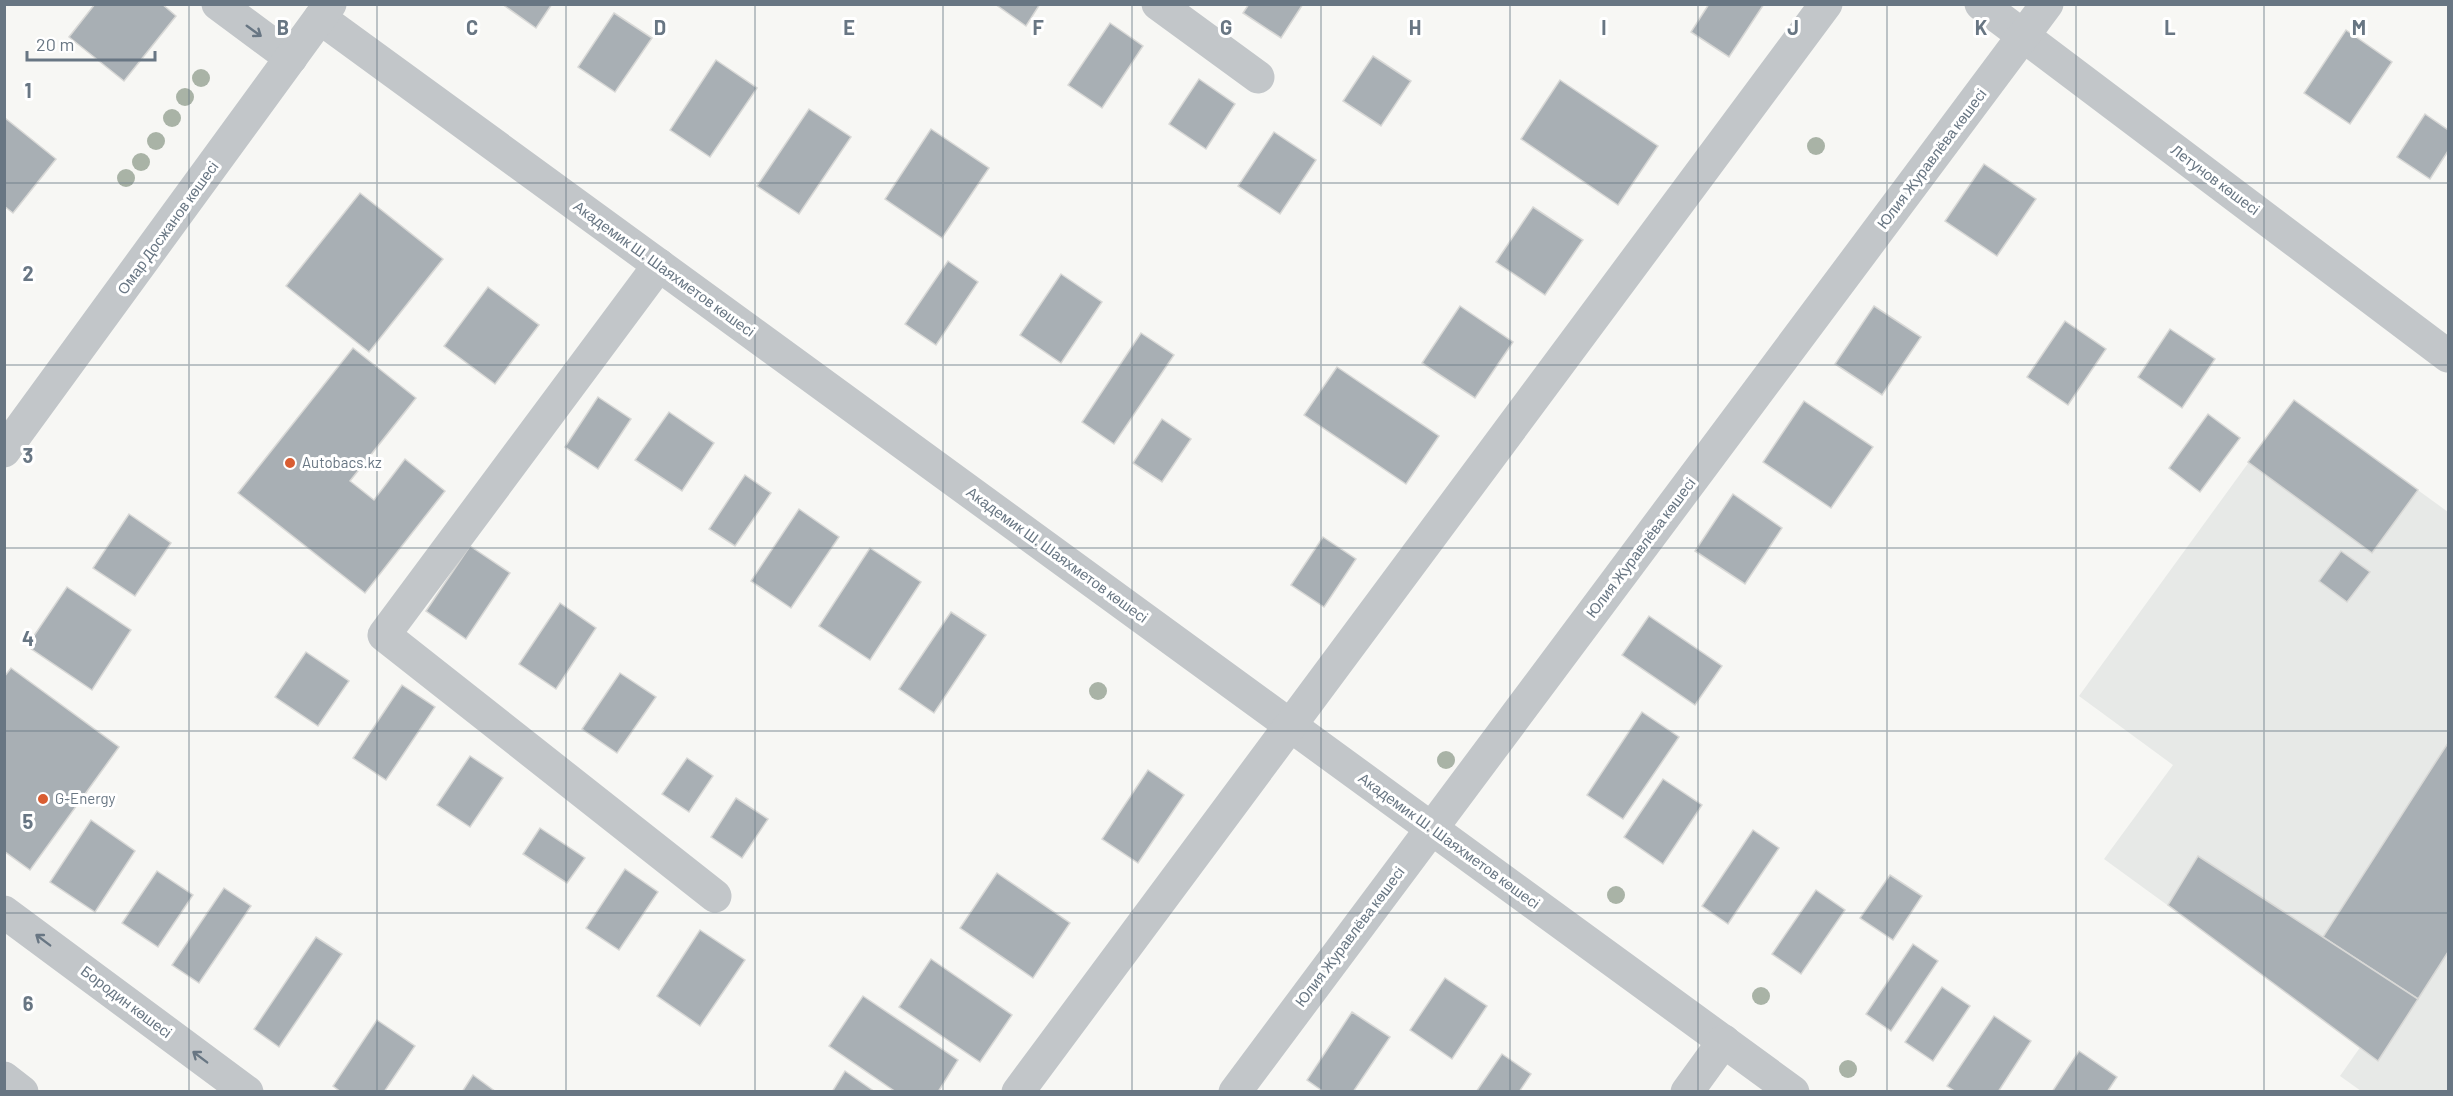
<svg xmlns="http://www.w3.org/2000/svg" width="2453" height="1096" font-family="Barlow,sans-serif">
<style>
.built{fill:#e7e9e7}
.building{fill:#a8afb4;stroke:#d8d8d6;stroke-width:1.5}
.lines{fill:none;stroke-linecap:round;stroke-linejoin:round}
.minor{stroke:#c2c6c9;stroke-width:33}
.tree{fill:#a9b3a6}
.oneway{stroke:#687683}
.grid{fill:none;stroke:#687683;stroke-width:1.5;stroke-opacity:0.55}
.poi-dot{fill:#d95d32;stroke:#fff;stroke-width:2}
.labels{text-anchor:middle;stroke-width:6;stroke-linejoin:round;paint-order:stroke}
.street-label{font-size:15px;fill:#687683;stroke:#fff}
.poi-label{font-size:15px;fill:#687683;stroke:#fff;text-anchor:start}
.grid-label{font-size:20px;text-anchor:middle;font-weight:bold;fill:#687683;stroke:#fff;stroke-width:6;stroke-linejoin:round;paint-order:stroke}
</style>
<rect width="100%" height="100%" fill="#f7f7f4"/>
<path class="built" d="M2294 400 2448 512V1091H2361L2340 1076 2361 1046 2104 859 2173 765 2079 696Z"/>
<g class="building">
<path d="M95 4H162L176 16 124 81 69 37Z"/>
<path d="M502 4H552L536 28Z"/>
<path d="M995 4H1040L1026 26Z"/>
<path d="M1249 4H1303L1281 38 1243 13Z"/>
<path d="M1709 4H1764L1729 57 1691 32Z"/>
<path d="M614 13 652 38 615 92 578 67Z"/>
<path d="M1110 23 1143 46 1102 108 1068 85Z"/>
<path d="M2346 30 2392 62 2350 124 2304 93Z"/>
<path d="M1373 56 1411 81 1381 126 1343 101Z"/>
<path d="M716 60 757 88 710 157 670 130Z"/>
<path d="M1199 79 1235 104 1206 149 1169 124Z"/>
<path d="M1560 80 1658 146 1618 205 1521 139Z"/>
<path d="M809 109 851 137 799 214 757 186Z"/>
<path d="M2425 114 2448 130V151L2430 179 2397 157Z"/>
<path d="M5 118 56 159 13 213 4 206Z"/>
<path d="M931 129 989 168 942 238 885 199Z"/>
<path d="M1274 132 1316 160 1280 214 1238 186Z"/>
<path d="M1984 164 2036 199 1997 256 1945 221Z"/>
<path d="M360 193 443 259 369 352 286 286Z"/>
<path d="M1533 207 1583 240 1545 295 1496 262Z"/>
<path d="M948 261 978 282 936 345 905 324Z"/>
<path d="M1061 274 1102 302 1061 363 1020 335Z"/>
<path d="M488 287 539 325 495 384 444 346Z"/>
<path d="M1460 306 1513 342 1475 398 1422 363Z"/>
<path d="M1874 306 1921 337 1882 395 1835 364Z"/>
<path d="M2065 321 2106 349 2068 405 2027 377Z"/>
<path d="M2170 329 2215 359 2182 408 2138 377Z"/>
<path d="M1141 333 1174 355 1114 444 1082 422Z"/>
<path d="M353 348 416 398 350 481 374 500 405 459 445 491 365 593 238 493Z"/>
<path d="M1337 367 1439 436 1406 484 1304 415Z"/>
<path d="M598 397 631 419 598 469 565 447Z"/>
<path d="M2294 400 2418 490 2372 553 2248 462Z"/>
<path d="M1804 401 1873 447 1831 508 1763 462Z"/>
<path d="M669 412 714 443 682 491 635 460Z"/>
<path d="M2208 414 2240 438 2200 492 2169 468Z"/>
<path d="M1162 419 1191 439 1162 482 1133 463Z"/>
<path d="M745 475 771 493 735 546 709 529Z"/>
<path d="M1733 494 1782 528 1745 584 1695 551Z"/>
<path d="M799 509 839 537 791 608 751 581Z"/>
<path d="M129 514 171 543 135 596 93 568Z"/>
<path d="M1323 537 1356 559 1324 607 1291 585Z"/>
<path d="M470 546 510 573 466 639 426 611Z"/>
<path d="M870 548 921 582 870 660 819 626Z"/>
<path d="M2341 551 2370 572 2347 602 2319 581Z"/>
<path d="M67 587 131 630 92 690 27 646Z"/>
<path d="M560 603 596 628 556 689 519 664Z"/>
<path d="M951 612 986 635 934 713 899 689Z"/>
<path d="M1649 616 1722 666 1695 705 1622 655Z"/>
<path d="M306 652 349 681 318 726 275 697Z"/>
<path d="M11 668 119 747 30 870 4 851V677Z"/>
<path d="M620 673 656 697 617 753 582 729Z"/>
<path d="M402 685 435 707 386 780 353 758Z"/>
<path d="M1642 712 1679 737 1623 819 1587 795Z"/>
<path d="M2448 743V952L2418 999 2323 937Z"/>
<path d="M470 756 503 778 470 827 437 805Z"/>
<path d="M687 758 713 776 689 812 662 794Z"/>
<path d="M1148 770 1184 795 1138 863 1102 839Z"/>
<path d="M1663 779 1702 805 1663 864 1624 837Z"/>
<path d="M736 798 768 819 742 858 711 837Z"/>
<path d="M91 820 135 851 95 912 50 882Z"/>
<path d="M540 828 585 858 567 883 523 854Z"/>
<path d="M1753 830 1779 848 1728 924 1702 906Z"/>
<path d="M2198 856 2418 999 2378 1061 2168 905Z"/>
<path d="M625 869 658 892 619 950 586 928Z"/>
<path d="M157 871 193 895 158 947 122 923Z"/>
<path d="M997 873 1070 923 1033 978 960 928Z"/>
<path d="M1890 875 1922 896 1893 940 1860 918Z"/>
<path d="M224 888 251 906 199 983 172 965Z"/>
<path d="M1816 890 1845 910 1801 974 1772 954Z"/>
<path d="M700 930 745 960 700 1026 657 996Z"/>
<path d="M316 937 342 954 279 1047 254 1029Z"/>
<path d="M1913 944 1938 961 1891 1031 1866 1014Z"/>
<path d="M931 959 1012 1015 980 1062 899 1007Z"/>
<path d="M1445 978 1487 1006 1452 1059 1410 1030Z"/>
<path d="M1942 987 1970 1006 1933 1061 1905 1042Z"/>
<path d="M863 996 958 1060 938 1092H896L829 1046Z"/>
<path d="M1352 1012 1390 1037 1353 1092H1324L1307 1080Z"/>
<path d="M1994 1016 2031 1041 1998 1092H1956L1947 1086Z"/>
<path d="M377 1020 415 1046 384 1092H341L333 1086Z"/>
<path d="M2079 1051 2117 1077 2107 1092H2052Z"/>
<path d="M1502 1054 1531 1074 1519 1092H1476Z"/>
<path d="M845 1071 875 1092H832Z"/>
<path d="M473 1075 496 1092H462Z"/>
</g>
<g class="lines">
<g class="minor">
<path d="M218 4 291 58"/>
<path d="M1158 4 1258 77"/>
<path d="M1981 4 2448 356"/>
<path d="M320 18 1793 1092"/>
<path d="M659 265 384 635 715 896"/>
<path d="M4 451 330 4"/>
<path d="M4 912 247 1092"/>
<path d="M4 1078 22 1092"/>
<path d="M1018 1092 1826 4"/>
<path d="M1235 1092 2047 4"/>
<path d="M1687 1092 1724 1041"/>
</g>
</g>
<g class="tree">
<circle cx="201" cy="78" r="9"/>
<circle cx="185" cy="97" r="9"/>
<circle cx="172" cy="118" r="9"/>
<circle cx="156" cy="141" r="9"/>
<circle cx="1816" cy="146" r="9"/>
<circle cx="141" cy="162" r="9"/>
<circle cx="126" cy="178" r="9"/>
<circle cx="1098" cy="691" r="9"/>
<circle cx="1446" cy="760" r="9"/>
<circle cx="1616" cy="895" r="9"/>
<circle cx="1761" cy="996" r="9"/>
<circle cx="1848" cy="1069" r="9"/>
</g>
<defs><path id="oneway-shaft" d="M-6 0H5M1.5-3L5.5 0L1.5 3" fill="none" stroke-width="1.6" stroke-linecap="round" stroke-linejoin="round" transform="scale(1.5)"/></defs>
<g class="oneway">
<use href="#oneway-shaft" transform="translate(254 31) rotate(36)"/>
<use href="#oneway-shaft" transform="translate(43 940) rotate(-143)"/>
<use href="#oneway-shaft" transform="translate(200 1057) rotate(-143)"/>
</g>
<path class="grid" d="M189 4V1092M377 4V1092M566 4V1092M755 4V1092M943 4V1092M1132 4V1092M1321 4V1092M1510 4V1092M1698 4V1092M1887 4V1092M2076 4V1092M2264 4V1092M4 183H2448M4 365H2448M4 548H2448M4 731H2448M4 913H2448"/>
<g class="poi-dot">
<circle cx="290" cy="463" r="6"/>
<circle cx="43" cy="799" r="6"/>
</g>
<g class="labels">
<g class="street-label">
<text transform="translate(1932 159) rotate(-53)" y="5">Юлия Журавлёва көшесі</text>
<text transform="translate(2215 180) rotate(37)" y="5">Летунов көшесі</text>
<text transform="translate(168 228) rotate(-54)" y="5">Омар Досжанов көшесі</text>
<text transform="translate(664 269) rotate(36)" y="5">Академик Ш. Шаяхметов көшесі</text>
<text transform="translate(1641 548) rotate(-53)" y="5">Юлия Журавлёва көшесі</text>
<text transform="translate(1057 555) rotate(36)" y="5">Академик Ш. Шаяхметов көшесі</text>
<text transform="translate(1449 841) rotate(36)" y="5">Академик Ш. Шаяхметов көшесі</text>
<text transform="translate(1350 937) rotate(-53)" y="5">Юлия Журавлёва көшесі</text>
<text transform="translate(126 1002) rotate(37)" y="5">Бородин көшесі</text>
</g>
<g class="poi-label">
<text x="302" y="468">Autobacs.kz</text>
<text x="55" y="804">G-Energy</text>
</g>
</g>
<g class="grid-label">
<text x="283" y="35">B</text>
<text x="472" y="35">C</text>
<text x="660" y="35">D</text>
<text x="849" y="35">E</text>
<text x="1038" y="35">F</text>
<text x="1226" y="35">G</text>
<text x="1415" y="35">H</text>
<text x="1604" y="35">I</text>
<text x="1793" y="35">J</text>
<text x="1981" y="35">K</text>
<text x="2170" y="35">L</text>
<text x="2359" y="35">M</text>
<text x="28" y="98">1</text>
<text x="28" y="281">2</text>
<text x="28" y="463">3</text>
<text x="28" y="646">4</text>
<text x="28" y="829">5</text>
<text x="28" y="1011">6</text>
</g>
<rect width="2453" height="1096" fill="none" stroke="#687683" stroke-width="12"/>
<path d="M27 51v9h128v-9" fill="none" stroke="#687683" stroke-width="3"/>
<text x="36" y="51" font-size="18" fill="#687683" stroke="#ffffff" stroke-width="4.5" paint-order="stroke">20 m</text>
</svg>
